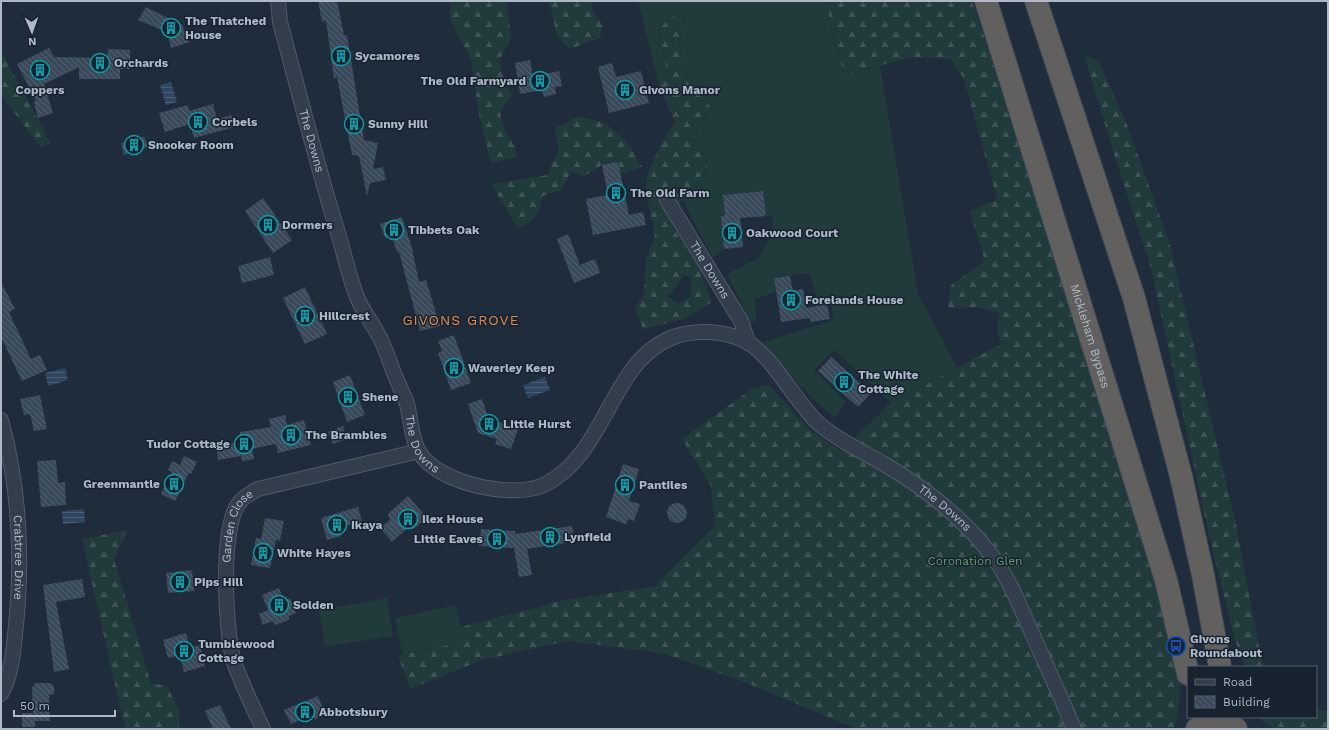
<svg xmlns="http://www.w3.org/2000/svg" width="1329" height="730" font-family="'Work Sans',sans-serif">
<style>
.forest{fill:url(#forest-firs);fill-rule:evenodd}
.garden{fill:#213a3c}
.water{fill:url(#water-rules)}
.building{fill:url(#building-back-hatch)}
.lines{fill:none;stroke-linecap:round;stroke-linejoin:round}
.minor-casing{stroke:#505b69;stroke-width:16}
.trunk-casing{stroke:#3d4856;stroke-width:24}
.minor{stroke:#323e4b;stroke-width:14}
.trunk{stroke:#61605e;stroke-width:22}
.labels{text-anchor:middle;stroke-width:3;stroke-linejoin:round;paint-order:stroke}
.poi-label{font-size:12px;font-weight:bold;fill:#adb8c8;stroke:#182330;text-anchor:start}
.street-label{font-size:12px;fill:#adb8c8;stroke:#182330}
.park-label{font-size:12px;fill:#629b6d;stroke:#182330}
.quarter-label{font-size:14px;letter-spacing:1px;fill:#df8a51;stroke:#182330}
</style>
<defs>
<pattern id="forest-firs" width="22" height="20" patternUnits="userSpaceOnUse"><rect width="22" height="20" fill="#213a3c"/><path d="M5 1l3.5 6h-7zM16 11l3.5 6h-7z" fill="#3f5457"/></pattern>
<pattern id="water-rules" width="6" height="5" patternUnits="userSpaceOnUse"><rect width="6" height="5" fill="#2e4662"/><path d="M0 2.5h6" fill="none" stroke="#4a5f77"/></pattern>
<pattern id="building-back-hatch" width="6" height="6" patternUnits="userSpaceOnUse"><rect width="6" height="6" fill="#3a4a5b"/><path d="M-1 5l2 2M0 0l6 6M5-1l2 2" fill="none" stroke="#546271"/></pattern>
</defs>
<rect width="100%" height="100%" fill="#1f2c3b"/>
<g class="forest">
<path d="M450 1H507L511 39 500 59 501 71 512 96 500 111 503 126 515 147 517 157 491 163 479 115 471 60 450 19Z"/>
<path d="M549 1H592V9L603 26 600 38 570 49 557 36Z"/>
<path d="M825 1H972L1019 139 1129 484 1181 685 1176 722 1173 729H857L739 680 662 653 568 641 482 660 410 689 398 655 463 642 461 627 539 607 554 602 655 586 715 526 711 486 682 439 753 388 769 385 810 430 841 451 891 403 1001 344 997 331 999 313 976 307 948 308 951 285 985 261 970 211 997 199 964 79 951 59 912 57 844 75Z"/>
<path d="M671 15 685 20 679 41 687 79H700L710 108 697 129 694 150 705 154 707 167 698 184 690 188 682 199 672 226 699 267 712 302 685 319 643 329 635 308 644 294 646 259 655 235 646 191 647 176 660 145 675 123 659 85 667 72 659 30ZM683 276H691V296L678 303 666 296 671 293Z"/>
<path d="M1 51 50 142 41 148 1 95Z"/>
<path d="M1084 55 1098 60 1126 122 1169 242 1236 524 1256 633 1264 667H1245L1235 640 1209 535 1151 268 1114 154Z"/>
<path d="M578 116 605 123 626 141 642 167 620 174 618 162 602 165 584 176 571 172 561 190 543 196C538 215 537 220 518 228L491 184 547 175 559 148 554 129Z"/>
<path d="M127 530 114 559 151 683 167 686 179 710V729H126L119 702 82 539Z"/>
<path d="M1316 710 1328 711V729H1273L1257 717H1316Z"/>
</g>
<g class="garden">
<path d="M638 1H825L844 75 880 66 918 293 957 368 891 403 835 350 814 370 846 402 834 418C807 395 784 370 763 342L834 320 830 300 818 302 809 273 774 278 776 292 755 299 756 320 751 323 727 274 758 258 773 234V217L766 216 763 191 723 195 725 216H721L724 249 713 258 682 199C690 189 705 180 707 166 708 163 706 157 705 154L694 150 697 129 710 108 700 79H687L679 41 685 20 671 15 659 30 667 73 659 85Z"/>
<path d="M387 598 393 636 325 647 319 610Z"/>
<path d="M456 605 464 642 403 654 395 618Z"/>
</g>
<g class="water">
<path d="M171 82 177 102 166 105 160 85Z"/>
<path d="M65 368 68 380 48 386 45 373Z"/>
<path d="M545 377 550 390 528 398 523 385Z"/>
<path d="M84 509 85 522 63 524 62 511Z"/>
</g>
<g class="building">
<path d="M318 1H337L344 35H347L364 140 378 143 373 169 383 167 386 180 370 183 367 196 359 156 352 155 337 77 334 78 326 21 322 22Z"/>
<path d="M146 7 182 25 190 42 171 48 167 32 138 20Z"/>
<path d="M49 48 54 57 107 58 108 49 130 50V69H120V79H79V67L44 84 53 113 38 118 34 102 36 101 17 64Z"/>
<path d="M530 60 533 76 559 71 562 86 555 87 556 94 544 97 542 90 520 94 515 63Z"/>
<path d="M612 63 616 77 641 71 649 103 609 113 598 67Z"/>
<path d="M213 104 217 119 232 115 235 127 194 138 190 124 165 132 159 113 188 105 189 111Z"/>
<path d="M144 137 148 147 124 155 121 143Z"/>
<path d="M618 162 629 215 643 212 646 225 593 235 586 199 608 195 602 165Z"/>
<path d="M763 191 766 216 740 218 743 247 724 249 721 216H725L723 195Z"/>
<path d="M263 198 292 240 273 253 245 211Z"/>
<path d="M402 217 412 248 419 282 426 280 440 326 420 331 399 252H397L392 236 385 238 380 224Z"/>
<path d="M568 234 580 265 595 259 600 273 574 283 557 239Z"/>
<path d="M270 257 274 275 242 283 238 266Z"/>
<path d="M790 276 793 291 803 289 806 308 827 304 830 319 811 322 810 318 781 322 774 278Z"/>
<path d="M1 282 15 309 9 312 31 359 40 355 47 370 22 381 1 337Z"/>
<path d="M305 287 327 334 305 344 283 298Z"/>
<path d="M454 335 471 383 451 390 438 353 442 351 438 341Z"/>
<path d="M831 357 871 393 858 407 818 371Z"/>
<path d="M350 375 365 415 347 422 333 382Z"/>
<path d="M40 395 47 429 34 431 30 414 24 415 20 399Z"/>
<path d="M482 399 489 419 518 429 511 449 495 444 497 439 478 433 468 404Z"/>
<path d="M285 415 287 425 304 420 311 445 278 453 276 444 252 449 254 459 242 461 241 456 218 460 216 446 242 442 240 432 271 427 269 419Z"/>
<path d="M343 426 347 439 333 444 328 432Z"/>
<path d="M184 456 197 462 191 474 189 473 175 501 161 494 172 472 168 470 172 461 180 465Z"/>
<path d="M56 460 58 483 65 482 66 505 41 507 37 461Z"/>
<path d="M623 464 639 469 629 501 640 504 634 521 628 519 626 524 606 517Z"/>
<path d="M408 496 427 518 412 530 409 527 392 542 380 528 390 520 388 514Z"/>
<circle cx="677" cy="513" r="10"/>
<path d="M358 507 362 521 339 528 341 536 327 540 321 518Z"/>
<path d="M265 518 284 521 280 541 276 540 270 568 251 565 256 538 261 539Z"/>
<path d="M572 526 574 537 564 538 565 543 527 549 532 575 519 577 514 548 479 546 481 529 515 531V534Z"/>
<path d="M192 570 194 591 168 593 166 573Z"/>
<path d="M82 579 85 597 56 602 69 669 54 672 43 585Z"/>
<path d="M279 588 284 601 290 598 296 613 289 616V620L275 625 273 621 263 625 259 614 268 610 262 595Z"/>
<path d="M186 633 190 648 200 645 205 666 184 672 180 655 168 658 163 640Z"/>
<path d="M35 683H51L54 687V694L49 695 50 721H35V727H22V713H33L32 688Z"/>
<path d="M318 696 326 715 315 719 313 715 291 724 284 710Z"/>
<path d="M220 705 231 729H213L205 711Z"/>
</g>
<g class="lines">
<g class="minor-casing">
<g id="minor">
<path id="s1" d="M278 1 280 22C298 89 315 157 335 223 343 248 348 274 357 297 363 312 374 325 381 340 387 352 391 366 396 378 400 387 404 396 407 404 411 419 411 438 419 452 438 484 515 500 546 484 607 452 610 363 671 338 693 329 724 330 745 341 772 354 795 402 819 424 839 441 862 451 884 464 928 490 969 522 998 564 1012 585 1022 611 1032 633 1046 665 1061 697 1074 729"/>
<path id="s2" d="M667 200 741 321 748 342"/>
<path id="s3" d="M1 420C20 489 23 563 15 635 13 654 11 677 1 694"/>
<path id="s4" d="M263 729C253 707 242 685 234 662 225 632 220 527 239 503 244 496 251 493 258 489L419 451"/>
</g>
</g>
<g class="trunk-casing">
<g id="trunk">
<path id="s5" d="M986 1 1166 580 1188 674"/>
<path d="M1036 1 1134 298 1181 476 1203 575 1220 667"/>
<path d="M1197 729C1211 724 1223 722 1236 729"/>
</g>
</g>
<use href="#minor" class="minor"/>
<use href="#trunk" class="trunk"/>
</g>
<defs>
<g id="building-ring" transform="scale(1)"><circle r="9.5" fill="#182330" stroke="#0f9aa8" stroke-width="1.5"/><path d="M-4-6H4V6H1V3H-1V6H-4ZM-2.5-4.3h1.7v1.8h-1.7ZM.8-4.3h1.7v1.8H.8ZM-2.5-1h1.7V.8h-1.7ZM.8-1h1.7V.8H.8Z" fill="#0f9aa8"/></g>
<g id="bus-ring" transform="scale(1)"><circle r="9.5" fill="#182330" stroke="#1a4fb4" stroke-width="1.5"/><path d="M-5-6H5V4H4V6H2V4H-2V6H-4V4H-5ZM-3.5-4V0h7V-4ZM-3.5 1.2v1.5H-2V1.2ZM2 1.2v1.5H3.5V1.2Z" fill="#1a4fb4"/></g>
</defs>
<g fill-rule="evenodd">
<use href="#building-ring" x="171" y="28"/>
<use href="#building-ring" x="341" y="56"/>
<use href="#building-ring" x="100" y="63"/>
<use href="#building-ring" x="40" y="70"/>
<use href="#building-ring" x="540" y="81"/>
<use href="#building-ring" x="625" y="90"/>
<use href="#building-ring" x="198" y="122"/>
<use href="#building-ring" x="354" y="124"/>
<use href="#building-ring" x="134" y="145"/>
<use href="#building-ring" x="616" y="193"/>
<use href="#building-ring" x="268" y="225"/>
<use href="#building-ring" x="394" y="230"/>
<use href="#building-ring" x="732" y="233"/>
<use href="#building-ring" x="791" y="300"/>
<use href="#building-ring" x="305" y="316"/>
<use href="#building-ring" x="454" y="368"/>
<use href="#building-ring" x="844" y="382"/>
<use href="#building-ring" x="348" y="397"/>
<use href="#building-ring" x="489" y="424"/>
<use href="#building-ring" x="291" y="435"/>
<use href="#building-ring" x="244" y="444"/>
<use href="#building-ring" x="174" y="484"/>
<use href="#building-ring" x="625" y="485"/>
<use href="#building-ring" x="408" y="519"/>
<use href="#building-ring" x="337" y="525"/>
<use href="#building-ring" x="550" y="537"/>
<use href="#building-ring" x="497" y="539"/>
<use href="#building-ring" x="263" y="553"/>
<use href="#building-ring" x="180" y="582"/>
<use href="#building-ring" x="279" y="605"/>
<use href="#bus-ring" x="1176" y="646"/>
<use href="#building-ring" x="184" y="651"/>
<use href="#building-ring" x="305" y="712"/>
</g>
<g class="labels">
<g class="poi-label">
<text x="185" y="25">The Thatched<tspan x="185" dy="14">House</tspan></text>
<text x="355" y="60">Sycamores</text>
<text x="114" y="67">Orchards</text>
<text x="526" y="85" text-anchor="end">The Old Farmyard</text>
<text x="40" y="94" text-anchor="middle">Coppers</text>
<text x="639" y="94">Givons Manor</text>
<text x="212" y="126">Corbels</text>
<text x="368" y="128">Sunny Hill</text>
<text x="148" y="149">Snooker Room</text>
<text x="630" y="197">The Old Farm</text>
<text x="282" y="229">Dormers</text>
<text x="408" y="234">Tibbets Oak</text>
<text x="746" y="237">Oakwood Court</text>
<text x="805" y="304">Forelands House</text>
<text x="319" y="320">Hillcrest</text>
<text x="468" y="372">Waverley Keep</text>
<text x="858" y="379">The White<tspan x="858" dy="14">Cottage</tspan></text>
<text x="362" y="401">Shene</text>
<text x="503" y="428">Little Hurst</text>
<text x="305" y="439">The Brambles</text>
<text x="230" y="448" text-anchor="end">Tudor Cottage</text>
<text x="160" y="488" text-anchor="end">Greenmantle</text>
<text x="639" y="489">Pantiles</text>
<text x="422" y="523">Ilex House</text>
<text x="351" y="529">Ikaya</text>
<text x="564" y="541">Lynfield</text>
<text x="483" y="543" text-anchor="end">Little Eaves</text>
<text x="277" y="557">White Hayes</text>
<text x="194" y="586">Pips Hill</text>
<text x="293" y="609">Solden</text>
<text x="1190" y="643">Givons<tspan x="1190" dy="14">Roundabout</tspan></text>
<text x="198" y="648">Tumblewood<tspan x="198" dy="14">Cottage</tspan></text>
<text x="319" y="716">Abbotsbury</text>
</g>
<g class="street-label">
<text dy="4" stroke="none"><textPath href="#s1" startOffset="144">The Downs</textPath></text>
<text dy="4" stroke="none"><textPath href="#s2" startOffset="82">The Downs</textPath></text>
<text dy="4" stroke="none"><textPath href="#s5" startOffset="351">Mickleham Bypass</textPath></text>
<text dy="4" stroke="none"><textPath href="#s1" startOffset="469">The Downs</textPath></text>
<text dy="4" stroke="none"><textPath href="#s1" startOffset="1149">The Downs</textPath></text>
<text dy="4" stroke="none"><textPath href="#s4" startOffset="212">Garden Close</textPath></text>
<text dy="4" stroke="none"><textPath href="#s3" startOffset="139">Crabtree Drive</textPath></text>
</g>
<g class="park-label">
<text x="975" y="565">Coronation Glen</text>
</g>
<g class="quarter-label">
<text x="461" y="325">GIVONS GROVE</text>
</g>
</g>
<rect width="1329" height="730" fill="none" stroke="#adb8c8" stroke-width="4"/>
<rect x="1187" y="666" width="130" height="52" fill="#182330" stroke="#545f6d"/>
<rect x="1195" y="679" width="20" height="6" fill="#323e4b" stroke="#545f6d"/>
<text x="1223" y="686" font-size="12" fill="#adb8c8">Road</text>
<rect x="1195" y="696" width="20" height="12" fill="url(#building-back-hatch)" stroke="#545f6d"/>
<text x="1223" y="706" font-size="12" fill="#adb8c8">Building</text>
<g transform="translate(32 32) rotate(178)" stroke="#182330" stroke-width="3" paint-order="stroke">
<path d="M0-3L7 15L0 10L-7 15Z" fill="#adb8c8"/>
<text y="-6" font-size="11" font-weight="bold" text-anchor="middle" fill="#adb8c8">N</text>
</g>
<path d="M14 710v6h101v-6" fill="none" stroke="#adb8c8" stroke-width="2"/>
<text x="20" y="710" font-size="12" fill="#adb8c8" stroke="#182330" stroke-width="3" paint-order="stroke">50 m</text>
</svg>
